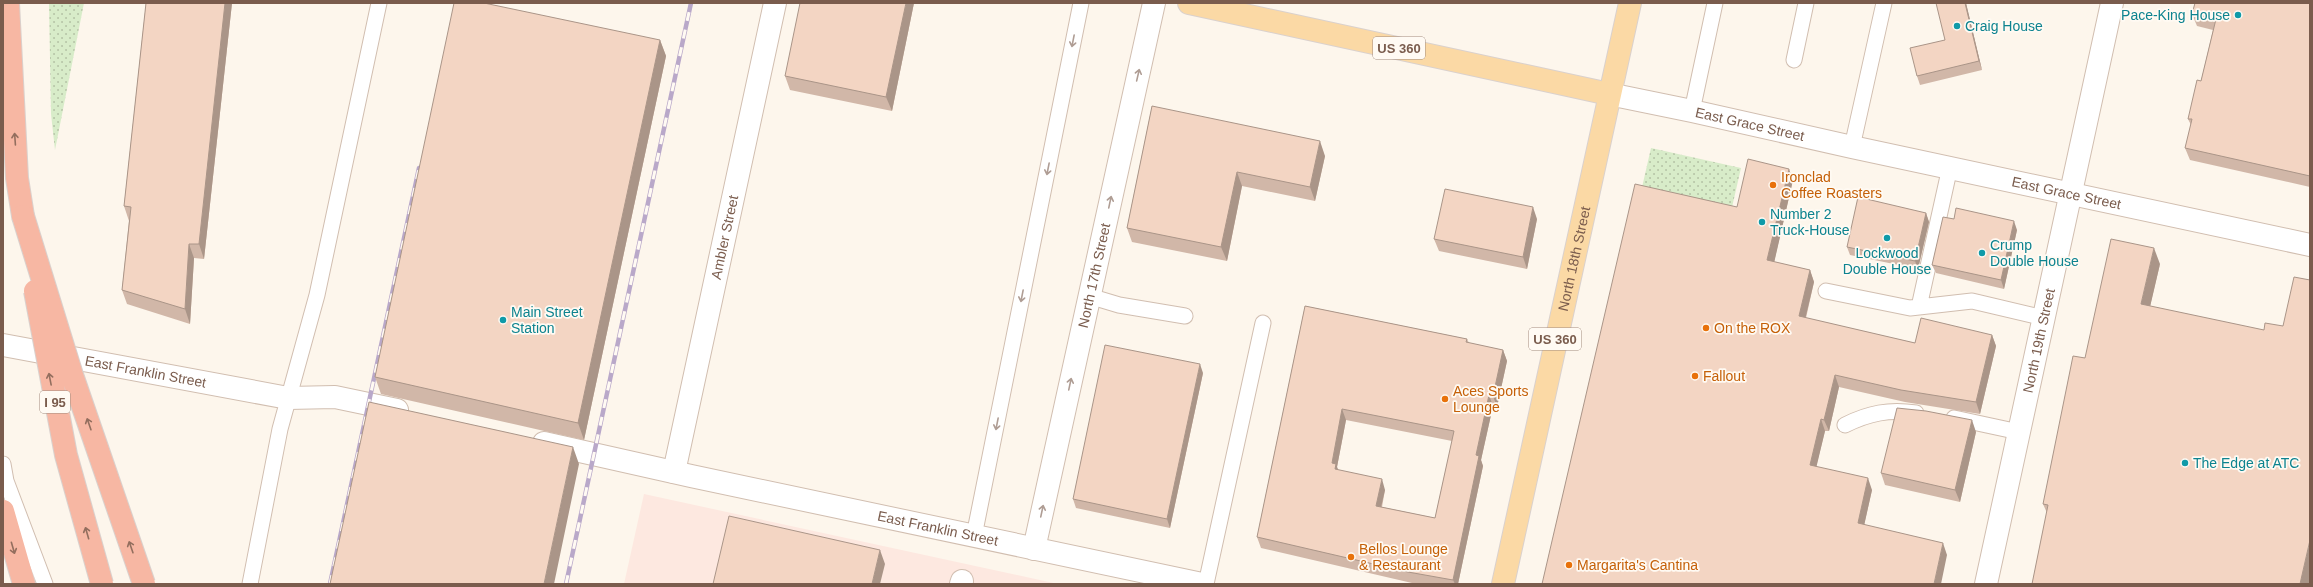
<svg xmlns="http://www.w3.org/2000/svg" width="2313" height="587" font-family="Helvetica,sans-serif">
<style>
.commercial{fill:#fde8e0}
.grass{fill:url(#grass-dots)}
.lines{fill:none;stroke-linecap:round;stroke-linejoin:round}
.lane-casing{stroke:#d1beb0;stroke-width:17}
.street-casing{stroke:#d1beb0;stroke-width:24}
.primary-casing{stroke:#dad1cd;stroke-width:24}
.highway-casing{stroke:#dad1cd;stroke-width:24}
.lane{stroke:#fff;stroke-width:15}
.street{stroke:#fff;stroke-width:22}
.primary{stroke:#fbd9a5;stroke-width:22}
.highway{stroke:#f7b7a3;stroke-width:22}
.rail-casing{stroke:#b9a8c9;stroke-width:4.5}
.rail{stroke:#fffaf3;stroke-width:3;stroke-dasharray:9;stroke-linecap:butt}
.highway-bridge-casing{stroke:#dad1cd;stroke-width:24;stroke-linecap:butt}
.highway-bridge{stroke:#f7b7a3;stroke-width:22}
.wall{fill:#d1b7a8;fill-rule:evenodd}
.shaded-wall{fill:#aa9588}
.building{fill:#f3d5c3;stroke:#aa9588;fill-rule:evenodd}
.oneway{stroke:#af9d94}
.oneway2{stroke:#936e5e}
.culture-dot{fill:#0f9aa8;stroke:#fffaf3;stroke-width:1.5}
.food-dot{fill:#e8710a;stroke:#fffaf3;stroke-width:1.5}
.labels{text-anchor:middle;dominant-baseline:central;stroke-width:3.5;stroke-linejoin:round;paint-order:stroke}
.shield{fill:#fffaf3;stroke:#a28b7f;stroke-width:1}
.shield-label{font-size:13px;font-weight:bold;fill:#7a5c4d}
.culture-label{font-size:14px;fill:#0d838f;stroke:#fffaf3;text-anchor:start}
.street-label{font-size:14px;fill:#7a5c4d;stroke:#fffaf3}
.food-label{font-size:14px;fill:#c56008;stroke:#fffaf3;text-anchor:start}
</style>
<defs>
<pattern id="grass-dots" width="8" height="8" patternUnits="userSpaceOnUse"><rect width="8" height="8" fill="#d8ecc9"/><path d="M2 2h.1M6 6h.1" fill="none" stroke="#b4c2a5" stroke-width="1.8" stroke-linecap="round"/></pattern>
</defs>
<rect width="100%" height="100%" fill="#fdf6ec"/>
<path class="commercial" d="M644,494l414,90h-434z"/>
<path class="grass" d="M49,3h35l-29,147 -4,-36z
M1651,148l90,20 -11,48 -90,-20z"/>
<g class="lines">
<g class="lane-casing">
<path id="lane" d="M1794,60l12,-57
M1692,111l23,-108
M1852,147l32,-144
M1826,291l84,17 62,-7 72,17
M1089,296l30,9 66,11
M1919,307l31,-140
M1954,418l65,14
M1845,425c24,-12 44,-16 71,-12
M3,464l3,17 39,103
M974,536l107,-533
M250,584l30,-155 37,-134 62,-292
M1206,584l57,-261"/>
</g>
<g class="street-casing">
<g id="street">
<path id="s1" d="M1609,94l83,17 160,36 458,98"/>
<path id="s2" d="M3,345l285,53 47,-1 62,13"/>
<path id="s3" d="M544,443l147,33 511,108"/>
<path id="s4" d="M674,472l101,-469"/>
<path id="s5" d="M1034,549l120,-546"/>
<path d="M961,584l1,-3"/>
<path id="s6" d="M1986,584l126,-581"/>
</g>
</g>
<g class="primary-casing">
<g id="primary">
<path d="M1189,3l420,91"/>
<path id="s7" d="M1503,584l127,-581"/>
</g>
</g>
<g class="highway-casing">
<path id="highway" d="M8,3l9,175 6,38
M3,511l21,73"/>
</g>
<use href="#lane" class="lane"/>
<use href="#street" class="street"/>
<use href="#primary" class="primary"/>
<use href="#highway" class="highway"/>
<g class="rail-casing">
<path id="rail" d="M330,584l89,-416
M566,584l125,-581"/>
</g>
<use href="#rail" class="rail"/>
<g class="highway-bridge-casing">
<path id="highway-bridge" d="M23,216l49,159 72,209
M35,291l31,164 36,129"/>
</g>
<use href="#highway-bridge" class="highway-bridge"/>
</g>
<path class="wall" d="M146,3h86l-28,256 -10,-1 -4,66 -63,-20 -5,-14 7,-69 -5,-15z
M914,3l-22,108 -102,-21 -5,-14z
M1966,3l16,67 -62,15 -3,-9 28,-36z
M2310,3v184l-120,-27 -5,-12 6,-23 -3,-6 13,-38 12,-51 -16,-4 -5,-12z
M660,40l6,16 -82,384 -203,-46 -6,-17z
M1152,106l173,50 -10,45 -73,-15 -15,75 -95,-19 -5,-14z
M1793,180l-19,82 36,8 4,12 -8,36 109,25 77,-8 4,11 -16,68 -75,-12 -66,-15 -10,44h-4l-9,36 56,23 -8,35 83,30 -405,29z
M1926,213l3,9 -11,47 -68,-14 -3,-8z
M1537,219l-10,50 -88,-18 -5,-12z
M1954,219l63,11 -13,59 -68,-16 -4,-8z
M2160,264l-10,42 160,276v2h-278l15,-71 -4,-9z
M1305,306l162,33 2,4 34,7 4,11 -10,46 -4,-1 -12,54 2,6 -25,118h-38l-8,-1 -151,-35 -4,-11zM1346,420l106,21 -17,77 -53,-11 3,-17 -47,-20 -1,-3z
M1203,373l-33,155 -94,-20 -3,-9z
M1976,432l-16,70 -75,-17 -4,-12z"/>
<path class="shaded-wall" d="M225,3h7l-28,256 -5,-15z
M906,3h8l-22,108 -6,-14z
M1965,3h1l16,67 -3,-9z
M660,40l6,16 -82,384 -6,-17z
M1320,141l5,15 -10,45 -5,-14z
M1789,169l4,11 -21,92 -5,-12z
M1237,172l5,14 -15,75 -6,-14z
M1533,207l4,12 -10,50 -4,-12z
M1926,213l3,9 -11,47 -3,-8z
M2014,221l3,9 -13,59 -3,-9z
M189,244l5,14 -4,66 -5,-15z
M2154,248l6,16 -13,56 -6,-16z
M1810,270l4,12 -11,46 -4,-12z
M1992,335l4,11 -16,68 -4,-12z
M1503,350l4,11 -10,46 -4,-11z
M1200,364l3,9 -33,155 -3,-9z
M1835,375l4,12 -10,44 -5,-11z
M1489,395l4,11 -12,54 2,6 -25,118h-3l-2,-4 23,-125z
M1342,409l4,11 -9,47 3,7 -2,6 -6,-17z
M1821,419l4,12 -11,46 -4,-12z
M1972,420l4,12 -16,70 -5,-12z
M573,447l6,17 -25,120h-10z
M1868,478l4,12 -10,45 -4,-12z
M1382,479l3,11 -6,26 -3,-10z
M2310,540v44h-10z
M1943,543l4,12 -6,29h-7z
M880,550l5,14 -5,20h-8z"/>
<path class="building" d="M146,3h79l-26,241h-10l-4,65 -63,-19 9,-83 -7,-1z
M454,3h30l176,37 -82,383 -203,-46z
M800,3h106l-20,94 -101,-21z
M1936,3h29l14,58 -62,15 -7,-28 35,-8z
M2195,3h115v173l-125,-28 7,-29h-4l9,-39 4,1 15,-62 -24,-5z
M1152,106l168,35 -10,46 -73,-15 -16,75 -94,-19z
M1748,159l41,10 -22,91 43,10 -11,46 116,27 6,-25 71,17 -16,67 -75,-12 -66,-15 -11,45 -3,-1 -11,46 58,13 -10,45 85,20 -9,41h-392l93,-400 102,23z
M1445,189l88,18 -10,50 -89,-18z
M1858,197l68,16 -11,48 -68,-14z
M1956,208l58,13 -13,59 -69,-15 11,-48 11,2z
M2111,239l43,9 -13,56 123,26 1,-7 18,3 11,-49 16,3v260l-10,44h-268l16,-79 -5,-1 30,-148 12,2z
M1305,306l162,33 -1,3 37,8 -10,46 -4,-1 -13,60 3,1 -26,124 -45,-8 -151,-35zM1342,409l112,22 -19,87 -59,-12 6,-27 -47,-10 1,-5 -4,-1z
M1105,345l95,19 -33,155 -94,-20z
M369,402l204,45 -29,137h-214z
M1897,408l29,3 46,9 -17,70 -74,-17z
M729,516l151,34 -8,34h-159z"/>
<defs><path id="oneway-shaft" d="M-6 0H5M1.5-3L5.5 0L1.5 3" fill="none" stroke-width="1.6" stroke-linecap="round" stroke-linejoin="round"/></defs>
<g class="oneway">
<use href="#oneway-shaft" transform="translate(1073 41) rotate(101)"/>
<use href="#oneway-shaft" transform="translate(1138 75) rotate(-77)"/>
<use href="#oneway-shaft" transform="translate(1048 169) rotate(101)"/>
<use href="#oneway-shaft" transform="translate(1110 202) rotate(-78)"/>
<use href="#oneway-shaft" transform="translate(1022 296) rotate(101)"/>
<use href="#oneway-shaft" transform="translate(1070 384) rotate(-78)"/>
<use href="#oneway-shaft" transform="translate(997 424) rotate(101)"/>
<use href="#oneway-shaft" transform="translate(1042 511) rotate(-78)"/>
</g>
<g class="oneway2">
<use href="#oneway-shaft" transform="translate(15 139) rotate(-94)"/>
<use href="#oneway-shaft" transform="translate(50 379) rotate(-101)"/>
<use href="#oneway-shaft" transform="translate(89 424) rotate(-109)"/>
<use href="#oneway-shaft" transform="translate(87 533) rotate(-106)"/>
<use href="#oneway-shaft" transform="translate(131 547) rotate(-109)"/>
<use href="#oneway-shaft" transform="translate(13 548) rotate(74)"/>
</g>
<g class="culture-dot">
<circle cx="2238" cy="15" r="4"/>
<circle cx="1957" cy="26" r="4"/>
<circle cx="1762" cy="222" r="4"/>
<circle cx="1887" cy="238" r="4"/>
<circle cx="1982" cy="253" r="4"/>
<circle cx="503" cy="320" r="4"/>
<circle cx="2185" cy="463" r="4"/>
</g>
<g class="food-dot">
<circle cx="1773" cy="185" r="4"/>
<circle cx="1706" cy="328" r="4"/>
<circle cx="1695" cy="376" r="4"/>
<circle cx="1445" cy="399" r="4"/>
<circle cx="1351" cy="557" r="4"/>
<circle cx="1569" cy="565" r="4"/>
</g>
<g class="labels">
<g class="shield">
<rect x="1373" y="37" width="52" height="22" rx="3"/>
<rect x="1529" y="328" width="52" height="22" rx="3"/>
<rect x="40" y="391" width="30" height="22" rx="3"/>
</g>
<g class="shield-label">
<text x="1399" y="48">US 360</text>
<text x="1555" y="339">US 360</text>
<text x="55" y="402">I 95</text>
</g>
<g class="culture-label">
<text x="2230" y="15" text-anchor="end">Pace-King House</text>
<text x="1965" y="26">Craig House</text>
<text x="1770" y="214">Number 2<tspan x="1770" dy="16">Truck-House</tspan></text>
<text x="1990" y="245">Crump<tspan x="1990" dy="16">Double House</tspan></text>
<text x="1887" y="253" text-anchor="middle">Lockwood<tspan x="1887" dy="16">Double House</tspan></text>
<text x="511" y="312">Main Street<tspan x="511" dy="16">Station</tspan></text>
<text x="2193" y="463">The Edge at ATC</text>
</g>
<g class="street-label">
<text stroke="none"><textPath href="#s1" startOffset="144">East Grace Street</textPath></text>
<text stroke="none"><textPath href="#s1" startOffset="468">East Grace Street</textPath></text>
<text stroke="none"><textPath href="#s4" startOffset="240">Ambler Street</textPath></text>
<text stroke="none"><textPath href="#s7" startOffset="333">North 18th Street</textPath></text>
<text stroke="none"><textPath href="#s5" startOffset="280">North 17th Street</textPath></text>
<text stroke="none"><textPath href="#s6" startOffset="249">North 19th Street</textPath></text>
<text stroke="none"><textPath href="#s2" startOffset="145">East Franklin Street</textPath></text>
<text stroke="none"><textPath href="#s3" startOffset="403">East Franklin Street</textPath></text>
</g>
<g class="food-label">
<text x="1781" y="177">Ironclad<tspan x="1781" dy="16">Coffee Roasters</tspan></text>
<text x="1714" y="328">On the ROX</text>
<text x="1703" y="376">Fallout</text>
<text x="1453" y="391">Aces Sports<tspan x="1453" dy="16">Lounge</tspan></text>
<text x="1359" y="549">Bellos Lounge<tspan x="1359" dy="16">&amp; Restaurant</tspan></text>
<text x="1577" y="565">Margarita's Cantina</text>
</g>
</g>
<rect width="2313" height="587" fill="none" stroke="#7a5c4d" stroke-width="8"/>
</svg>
